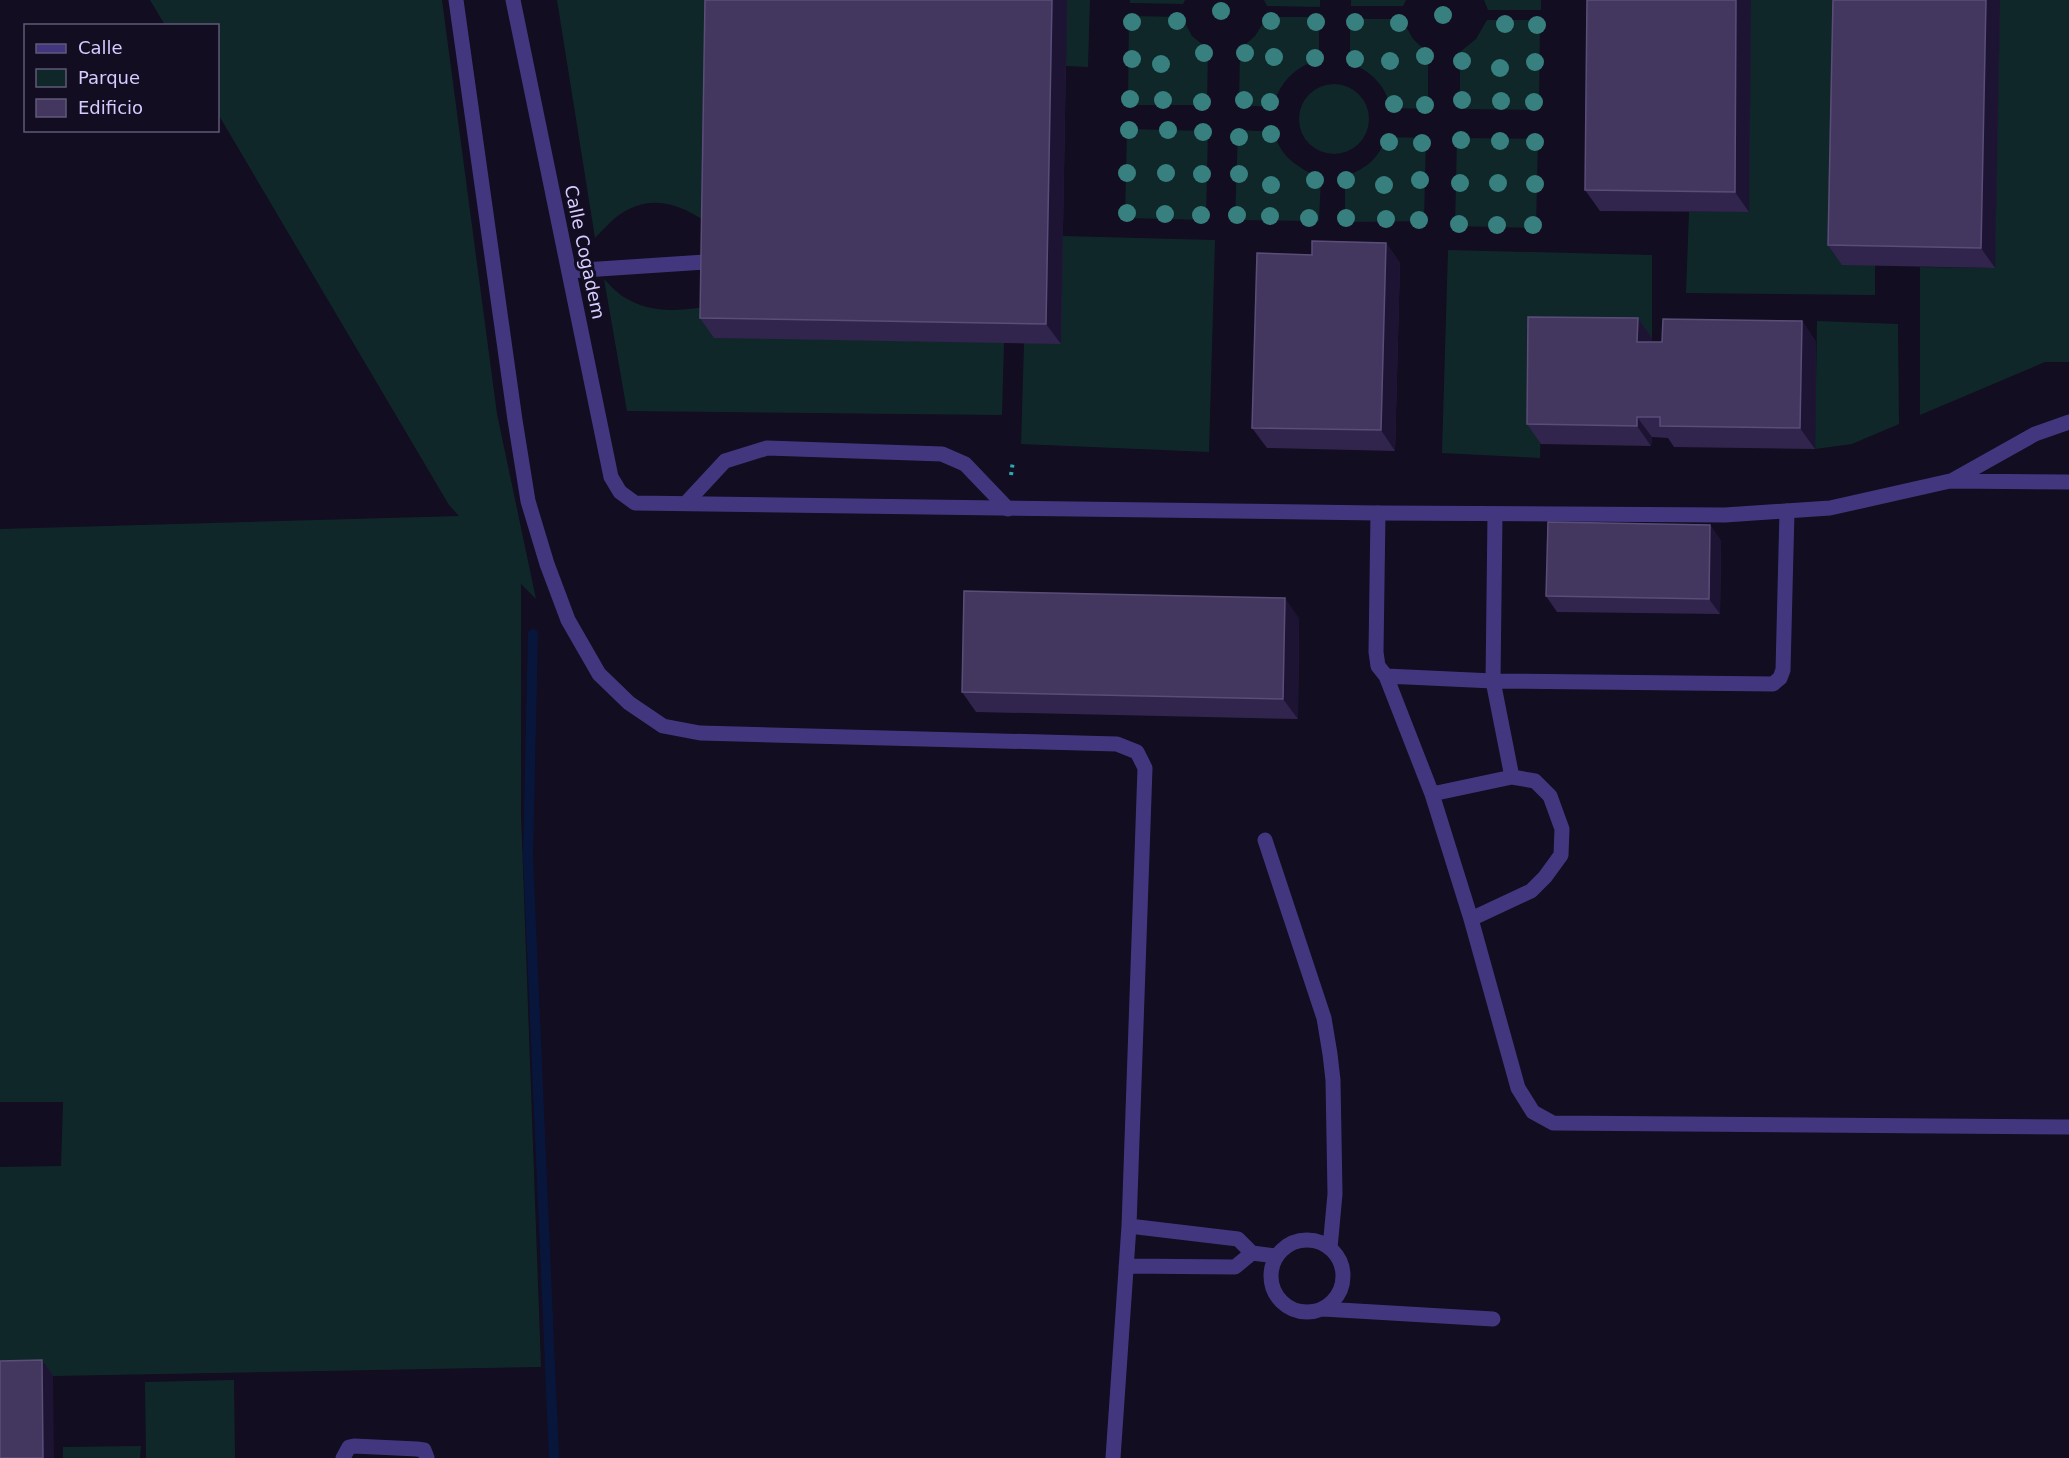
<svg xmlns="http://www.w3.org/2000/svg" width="2069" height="1458" font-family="'DejaVu Sans',sans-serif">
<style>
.green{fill:#102729}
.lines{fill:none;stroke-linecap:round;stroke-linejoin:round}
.stream{stroke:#09163c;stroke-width:10}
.path{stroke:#2da9b1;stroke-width:4;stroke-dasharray:3 4.5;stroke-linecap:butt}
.lane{stroke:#42377f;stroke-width:15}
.street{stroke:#42377f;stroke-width:15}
.tree{fill:#38807f}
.wall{fill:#31254d}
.shaded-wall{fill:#1d1433}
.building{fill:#433760;stroke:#5a4e79;stroke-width:1.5}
.labels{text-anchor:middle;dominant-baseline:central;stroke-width:6;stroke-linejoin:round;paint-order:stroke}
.street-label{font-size:18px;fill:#d7cbff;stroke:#120d20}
</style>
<rect width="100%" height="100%" fill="#120d20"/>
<path class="green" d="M150,0h292l55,414 39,185 -15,-15v230l20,553 -541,10v-210l61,-1 2,-64h-63v-573l459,-13 -10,-11 -231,-391v-88l-53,-1z
M557,0h163l-4,229c-32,-24 -65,-39 -101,-11 -7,6 -13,13 -20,20z
M1067,0h23l-2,67 -22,-1z
M1130,0h55l-2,4 -53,-1z
M1264,0h56v7l-53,-1z
M1351,0h55l-3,6h-52z
M1484,0h57v10h-53z
M1751,0h96l28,266v29l-189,-2 3,-81h60z
M2000,0h69v362h-24l-125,53v-148l75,1z
M1129,16l53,1 10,19 16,13 -1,56h-79z
M1267,17h52v43c-22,5 -42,24 -45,47l-35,-2 1,-56 15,-13z
M1350,19h52l11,20 15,14v56l-38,-1c-4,-24 -20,-36 -40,-46z
M1487,20h53l-1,90 -79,-1v-57l16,-13z
M1299 119a35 35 0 1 1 70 0a35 35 0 1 1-70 0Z
M1127,129l81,2 -2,89 -81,-2z
M1238,130l37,2c3,24 25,37 46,46l-2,43 -84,-1z
M1388,137l38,1 -2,83 -79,1v-46c24,-8 31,-17 43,-39z
M1457,138l81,1 -2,89 -81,-2z
M1063,236l152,4 -6,212 -188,-8 3,-100z
M1448,250l204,5v83l-109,-1 -3,121 -98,-5z
M604,279c6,6 11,12 18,17 29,19 61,15 93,9l289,38 -2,72 -375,-4z
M1817,321l81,3 1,100 -47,20 -37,5z
M234,1380l1,78h-89l-1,-76z
M141,1446l-1,12h-77v-11z"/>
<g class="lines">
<path class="stream" d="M533,634l-5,223 26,601"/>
<path class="path" d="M1011,475l2,-14"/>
<path class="lane" d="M569,271l136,-9
M686,503l39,-42 42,-13 175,6 23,10 43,45
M1378,513l-2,139 2,14 8,10 46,118 39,125 47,169 15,24 20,11 516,4
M1495,514l-2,167 19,96
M1386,676l107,5 280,3 7,-6 3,-8 4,-159
M1432,794l80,-17 23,4 15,15 12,33 -1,26 -16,22 -14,14 -60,28
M343,1458l6,-11 5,-1 63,3 7,1 3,8"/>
<path class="street" d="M456,0l59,420 13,81 19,63 21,56 31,54 30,29 34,23 37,7 417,11 20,8 8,16 -16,458 -16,232
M513,0l98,477 9,15 15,11 743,10 347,2 105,-7 120,-27 119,1
M1953,480l82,-46 34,-12
M1265,840l59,178 6,36 3,26 2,114 -5,54
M1129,1226l109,13 14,14 24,3
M1271 1276a36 36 0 1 1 72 0a36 36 0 1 1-72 0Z
M1126,1266l109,1 17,-14
M1323,1309l170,10"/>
</g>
<g class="tree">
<circle cx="1221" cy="11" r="9"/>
<circle cx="1443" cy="15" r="9"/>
<circle cx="1177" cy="21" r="9"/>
<circle cx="1271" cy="21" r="9"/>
<circle cx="1132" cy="22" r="9"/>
<circle cx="1316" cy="22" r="9"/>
<circle cx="1355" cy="22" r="9"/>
<circle cx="1399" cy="23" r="9"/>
<circle cx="1505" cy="24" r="9"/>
<circle cx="1537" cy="25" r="9"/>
<circle cx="1204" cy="53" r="9"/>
<circle cx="1245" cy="53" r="9"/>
<circle cx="1425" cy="56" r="9"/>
<circle cx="1274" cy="57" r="9"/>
<circle cx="1315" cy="58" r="9"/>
<circle cx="1132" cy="59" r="9"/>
<circle cx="1355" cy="59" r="9"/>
<circle cx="1390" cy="61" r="9"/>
<circle cx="1462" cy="61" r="9"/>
<circle cx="1535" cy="62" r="9"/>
<circle cx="1161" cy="64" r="9"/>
<circle cx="1500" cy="68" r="9"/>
<circle cx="1130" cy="99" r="9"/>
<circle cx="1163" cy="100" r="9"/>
<circle cx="1244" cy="100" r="9"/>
<circle cx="1462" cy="100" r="9"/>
<circle cx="1501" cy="101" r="9"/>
<circle cx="1202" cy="102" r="9"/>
<circle cx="1270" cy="102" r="9"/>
<circle cx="1534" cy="102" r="9"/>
<circle cx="1394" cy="104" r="9"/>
<circle cx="1425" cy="105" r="9"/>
<circle cx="1129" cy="130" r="9"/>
<circle cx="1168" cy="130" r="9"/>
<circle cx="1203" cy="132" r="9"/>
<circle cx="1271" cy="134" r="9"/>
<circle cx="1239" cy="137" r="9"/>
<circle cx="1461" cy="140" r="9"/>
<circle cx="1500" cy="141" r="9"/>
<circle cx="1389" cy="142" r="9"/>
<circle cx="1535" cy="142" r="9"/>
<circle cx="1422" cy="143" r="9"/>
<circle cx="1127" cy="173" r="9"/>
<circle cx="1166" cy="173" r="9"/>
<circle cx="1202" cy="174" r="9"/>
<circle cx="1239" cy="174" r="9"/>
<circle cx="1315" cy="180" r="9"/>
<circle cx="1346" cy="180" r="9"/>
<circle cx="1420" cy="180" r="9"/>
<circle cx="1460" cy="183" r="9"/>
<circle cx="1498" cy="183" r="9"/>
<circle cx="1535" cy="184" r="9"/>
<circle cx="1271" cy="185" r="9"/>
<circle cx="1384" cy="185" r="9"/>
<circle cx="1127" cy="213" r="9"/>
<circle cx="1165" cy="214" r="9"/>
<circle cx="1201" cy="215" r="9"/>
<circle cx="1237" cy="215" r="9"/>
<circle cx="1270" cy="216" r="9"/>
<circle cx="1309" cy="218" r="9"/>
<circle cx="1346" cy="218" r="9"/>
<circle cx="1386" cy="219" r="9"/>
<circle cx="1419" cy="220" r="9"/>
<circle cx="1459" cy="224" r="9"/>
<circle cx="1497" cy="225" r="9"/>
<circle cx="1533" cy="225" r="9"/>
</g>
<path class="wall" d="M1067,0l-6,344 -347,-6 -14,-20z
M1751,0l-2,212 -149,-1 -15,-21z
M1833,0h167l-5,268 -153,-3 -14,-20z
M1386,243l14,20 -5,188 -128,-3 -15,-20 60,-173z
M1638,318l14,20v4h10l140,-21 14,21 -1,107 -141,-2 -6,-9 -16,-1 -1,9 -110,-2 -14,-20z
M1710,525l11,16 -1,73 -163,-2 -11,-16z
M1299,618l-1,101 -322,-7 -14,-20z"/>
<path class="shaded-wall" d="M1052,0h15l-6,344 -15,-20z
M1736,0h15l-2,212 -14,-20z
M1986,0h14l-5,268 -14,-20z
M1386,243l14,20 -5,188 -14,-21z
M1638,318l14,20v24l-15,-20z
M1802,321l14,21 -1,107 -15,-21z
M1637,417l15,20 -1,9 -14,-20z
M1710,525l11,16 -1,73 -11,-15z
M1285,598l14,20 -1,101 -15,-20z
M42,1360l11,16 1,82h-11z"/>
<path class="building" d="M705,0h347l-6,324 -346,-6z
M1587,0h149l-1,192 -150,-2z
M1833,0h153l-5,248 -153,-3z
M1312,241l74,2 -5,187 -129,-2 5,-175 55,2z
M1528,317l110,1 -1,24h25l1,-23 139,2 -2,107 -140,-2v-9h-23v9l-110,-2z
M1548,522l162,3 -1,74 -163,-3z
M964,591l321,7 -2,101 -321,-7z
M42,1360l1,98h-43v-97z"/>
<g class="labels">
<g class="street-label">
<text transform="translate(585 252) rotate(78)">Calle Cogadem</text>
</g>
</g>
<rect x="24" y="24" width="195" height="108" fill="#120d20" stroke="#615979" stroke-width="1.5"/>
<rect x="36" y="44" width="30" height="9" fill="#42377f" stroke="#615979" stroke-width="1.5"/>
<text x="78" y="54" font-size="18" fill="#d7cbff">Calle</text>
<rect x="36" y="69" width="30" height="18" fill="#102729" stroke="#615979" stroke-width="1.5"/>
<text x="78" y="84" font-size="18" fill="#d7cbff">Parque</text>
<rect x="36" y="99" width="30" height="18" fill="#433760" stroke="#615979" stroke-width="1.5"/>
<text x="78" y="114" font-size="18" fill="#d7cbff">Edificio</text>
</svg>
